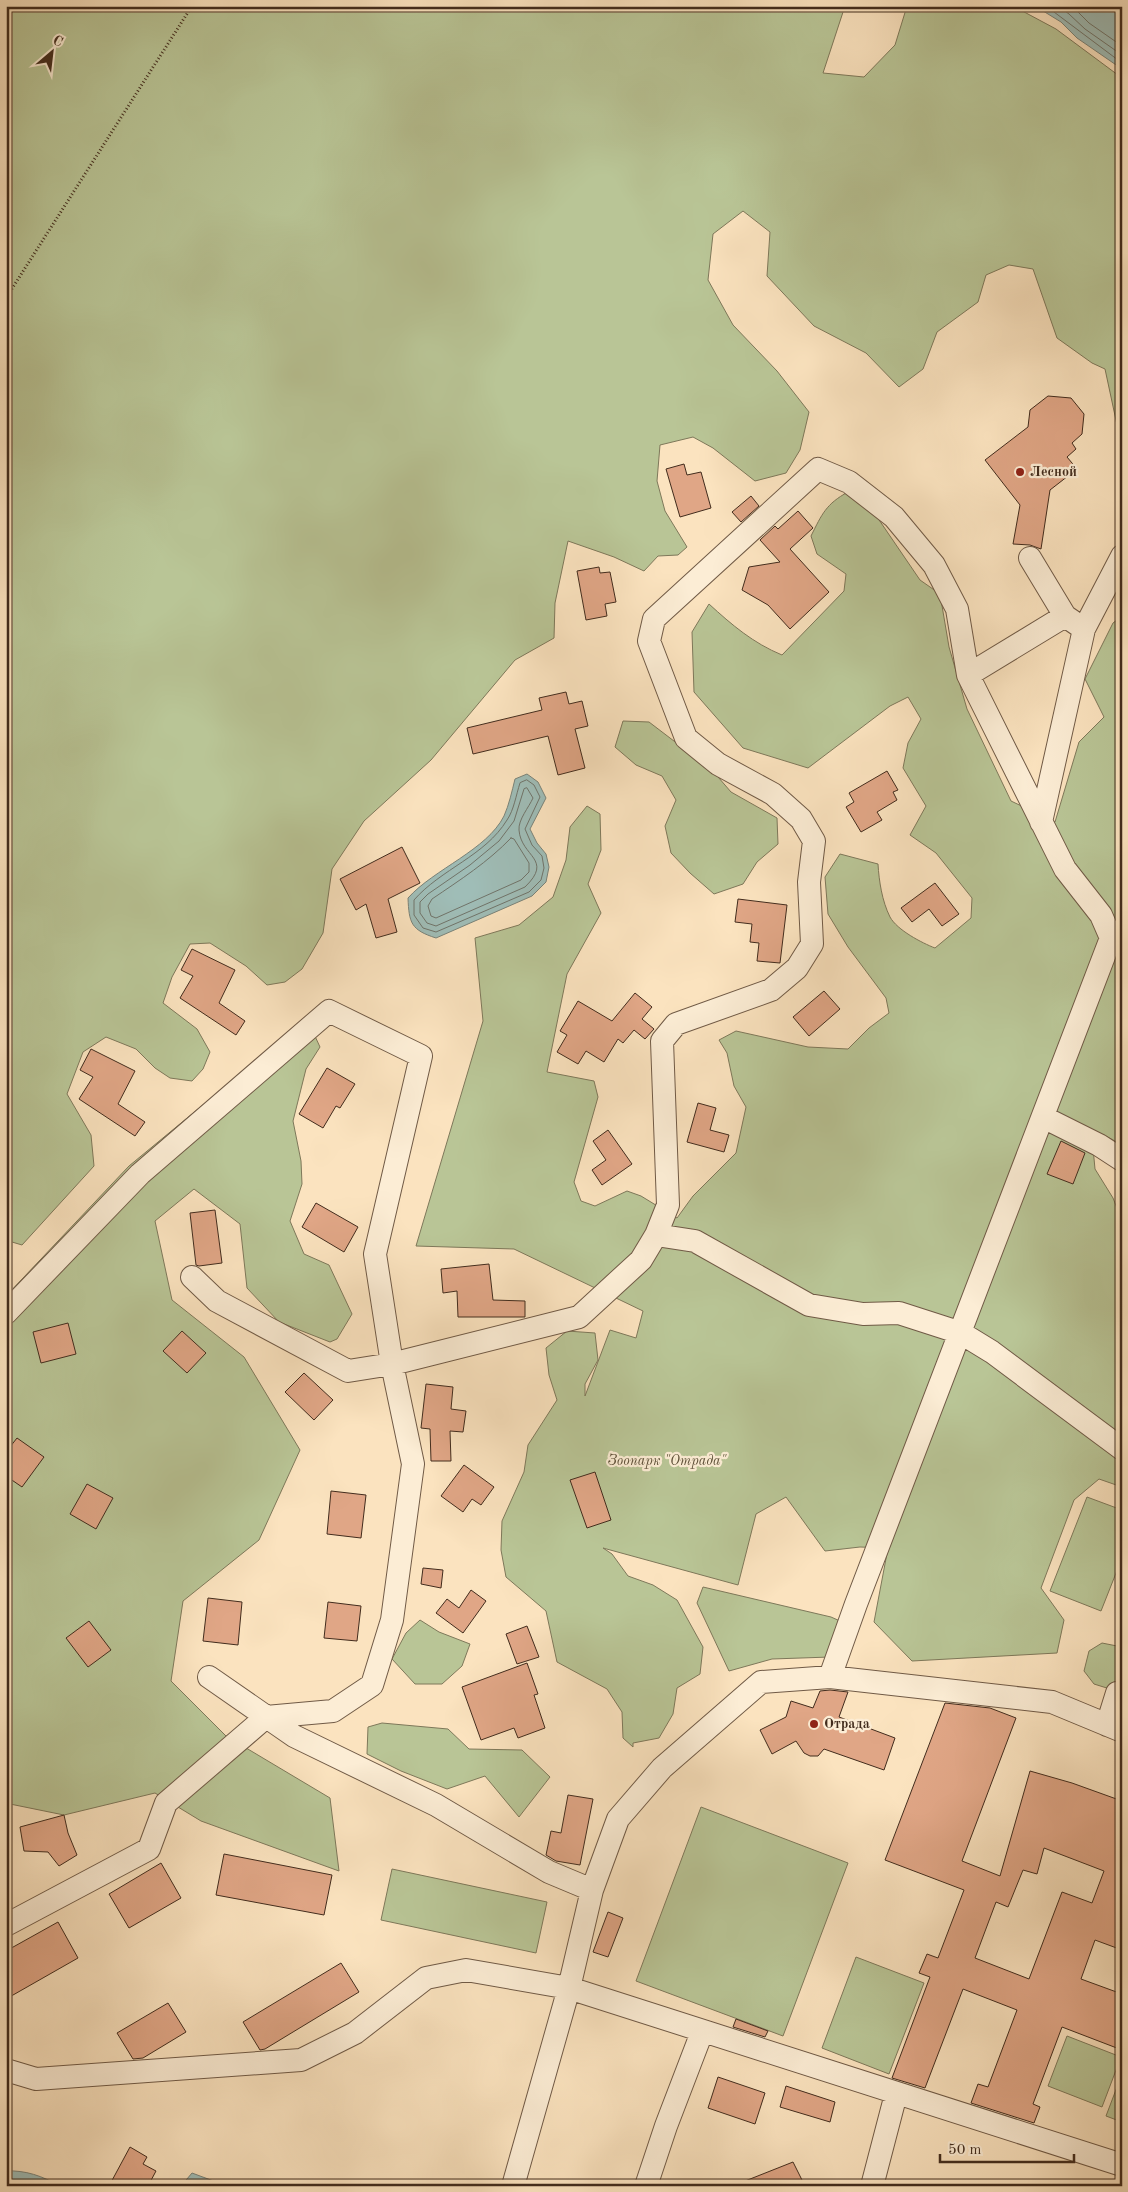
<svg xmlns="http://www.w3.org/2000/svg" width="1128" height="2192" font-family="'Old Standard TT',serif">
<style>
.green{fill:#b9c596;stroke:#7e785a}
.water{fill:#9fbdb7;stroke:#7a8379}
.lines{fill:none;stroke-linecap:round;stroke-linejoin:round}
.shore{stroke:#70746a;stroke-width:1}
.building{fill:#e0a686;stroke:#422c1d;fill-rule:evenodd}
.minor-casing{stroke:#705a46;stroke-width:24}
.path{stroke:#422c1d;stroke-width:3;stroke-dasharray:1 2.5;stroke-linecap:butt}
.minor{stroke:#fcedd5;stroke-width:22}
.poi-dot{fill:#8f2418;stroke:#fcedd5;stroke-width:2}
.labels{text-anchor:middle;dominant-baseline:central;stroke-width:4.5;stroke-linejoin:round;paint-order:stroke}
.poi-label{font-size:14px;font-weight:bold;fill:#422c1d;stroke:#fcedd5;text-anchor:start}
.park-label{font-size:14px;font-style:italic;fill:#60523b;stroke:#fcedd5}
</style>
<rect width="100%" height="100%" fill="#fbe3bf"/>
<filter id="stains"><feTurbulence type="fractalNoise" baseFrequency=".004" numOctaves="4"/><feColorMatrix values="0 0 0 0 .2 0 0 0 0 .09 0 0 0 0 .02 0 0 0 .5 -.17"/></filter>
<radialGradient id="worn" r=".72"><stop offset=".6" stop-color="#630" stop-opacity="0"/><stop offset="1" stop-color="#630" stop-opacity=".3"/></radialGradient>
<path class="green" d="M6,6h839l-22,67 41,4 31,-32 12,-39h106l43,23 66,49v351l-5,-4 -12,-56 -13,-6 -35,-25 -24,-69 -24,-4 -23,10 -8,27 -41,30 -14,37 -24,18 -33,-34 -52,-27 -47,-50 3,-44 -27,-21 -30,23 -5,46 25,45 44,46 32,41 -9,38 -14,23 -31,8 -42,-33 -20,-11 -33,8 -3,36 8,30 22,36 -9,8 -20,1 -14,15 -30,-14 -46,-16 -13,62 -1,35 -39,22 -84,100 -67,61 -32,48 -9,64 -21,36 -17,13 -18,3 -21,-19 -36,-23 -20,1 -18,33 -9,26 34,26 13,23 -7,17 -11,12 -22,-3 -15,-10 -19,-19 -30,-12 -23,15 -16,42 24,41 3,31 -72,79 -10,-3 -6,-6z
M848,492l27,22 45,66 20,14 9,53 18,62 44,92 44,21 24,-80 25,-25 -19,-38 28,-56 9,-7v529l-16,-9 -13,12 2,21 18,29 9,23v266l-23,-8 -25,21 -33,88 23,32 -7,33 -145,8 -38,-39 14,-74 -28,-1 -35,4 -39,-54 -30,17 -18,71 -135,-37 9,6 16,22 25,9 24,15 26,47 -3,27 -23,14 -4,26 -14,24 -26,5v4l-10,-9 -1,-26 -15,-23 -50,-27 -11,-51 -40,-34 -5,-27 1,-29 22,-49 4,-27 29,-45 -8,-25 -3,-27 21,-17 28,2 3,27 -13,24v12l25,-66 26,8 7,-27 -129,-62 -98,-3 67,-225 -8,-83 44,-13 34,-28 13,-37 4,-33 17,-21 13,8 1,36 -13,34 13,29 -34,61 -20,98 47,9 4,16 -24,85 7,19 14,5 32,-15 14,5 36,22 16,-22 43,-43 10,-46 -12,-21 -7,-33 -8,-13 17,-9 72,16 40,2 21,-21 20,-15 -3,-15 -38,-51 -20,-33 -3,-37 15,-23 38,10c1,17 4,37 12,53 7,13 32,26 45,31l36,-30 1,-20 -36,-45 -26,-18 16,-29 -23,-38 5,-25 13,-24 -13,-22 -18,9 -82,62 -65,-20 -49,-56 -2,-60 17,-28c23,21 44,39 73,51l62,-64 2,-17 -29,-20 -6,-18c11,-22 15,-32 37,-44z
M623,721l26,1 63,48 19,22 46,26 1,26 -21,18 -14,22 -29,10 -24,-21 -19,-20 -6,-27 11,-26 -14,-24 -26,-11 -21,-18z
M307,1019l13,28 -14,22 -13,52 8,40 1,23 -12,37 14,33 25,11 23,49 -15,25 -7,3 -51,-20 -32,-34 -7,-64 -46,-35 -39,32 17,79 72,57 56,93 -41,90 -76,61 -12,80 55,55 104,62 9,73 -138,-50 -46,-28 -91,22 -54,-11 -4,-5v-503l123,-130z
M1087,1497l35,13v48l-21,53 -51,-20z
M703,1587l128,30 9,4 -10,36 -58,2 -43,12 -32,-68z
M420,1620l19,12 31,12 -8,22 -20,18h-27l-23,-25 14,-26z
M1102,1643l20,4v50l-12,-8 -16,-5 -10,-13 5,-20z
M382,1723l66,6 21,20 53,1 28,27 -31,40 -34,-41 -38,13 -46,-18 -34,-17 1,-27z
M701,1807l147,56 -65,173 -147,-55z
M392,1869l155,33 -11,51 -155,-33z
M856,1957l68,26 -35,91 -67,-26z
M1067,2036l54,21 -19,50 -54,-21z
M1117,2087l5,2v33l-16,-6z"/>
<path class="water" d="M1035,6h87v63l-45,-31 -16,-16z
M527,774l11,8 8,16 -16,31 7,14 9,11 3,13 -3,15 -14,14 -96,42c-25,-8 -27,-15 -28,-40 26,-29 79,-48 96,-82 5,-11 8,-25 11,-37z
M6,2171c19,-1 37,5 53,15h-53z
M192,2173l35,13h-46z"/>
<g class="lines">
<path class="shore" d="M1046,6l76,57
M1058,6l11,8 16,15 37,26
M1072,6l17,17 33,23
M527,780l7,5 6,12 -15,32 7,16 10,11 2,12 -3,12 -12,12 -93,40 -13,-4 -9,-13v-15c27,-31 71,-44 93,-80 7,-10 9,-25 13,-37z
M527,788l6,10c-4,9 -15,22 -14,32 2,27 35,29 6,57l-89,39 -9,-3 -7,-10v-11l8,-8 42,-29 29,-24 15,-20 10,-32z
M511,838l3,1 15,24v9l-8,8 -85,38 -5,-2 -3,-10 4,-7c28,-19 56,-37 79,-61z"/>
</g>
<path class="building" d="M1048,396l23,2 13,16 -2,20 -10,9 4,6 -9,8 10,12 -27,21 -9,59 -11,-4 -17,-1 7,-39 -35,-45 43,-33 2,-17z
M684,464l3,11 14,-3 10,36 -31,9 -14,-48z
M751,496l8,10 -18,16 -9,-10z
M798,511l15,17 -23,21 39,43 -39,37 -22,-24 -26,-15 7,-23 31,-5 -20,-22 15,-14 3,3z
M599,567l1,6 10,-1 6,30 -11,2 2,12 -21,4 -9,-49z
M566,692l3,12 13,-3 6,25 -13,3 10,39 -27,7 -10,-39 -75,18 -6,-26 75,-18 -3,-12z
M887,771l11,19 -5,2 4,8 -20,12 5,8 -21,12 -15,-25 8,-5 -5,-9z
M402,847l18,36 -32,16 9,33 -21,6 -10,-34 -10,6 -16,-31z
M935,883l24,31 -17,12 -13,-17 -17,13 -11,-14z
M738,899l49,6 -7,58 -23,-2 2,-18 -9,-1 2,-18 -17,-2z
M192,949l43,21 -16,33 26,18 -9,14 -56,-37 13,-22 -12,-6z
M824,991l16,18 -31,27 -16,-19z
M635,993l17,14 -10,12 12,10 -9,10 -11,-9 -11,13 -5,-4 -14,23 -18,-11 -8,13 -21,-12 10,-17 -7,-4 18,-30 34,20z
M91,1049l44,22 -17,33 27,18 -10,14 -56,-37 14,-22 -13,-7z
M327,1068l28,16 -15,24 -4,-2 -13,22 -24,-14z
M698,1103l18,5 -6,22 19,5 -5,17 -37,-10z
M608,1130l24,34 -30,21 -10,-15 14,-10 -13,-19z
M1061,1141l24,12 -12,31 -26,-10z
M316,1203l42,24 -14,25 -42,-25z
M215,1210l7,53 -23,3 -3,-1 -6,-52z
M489,1264l4,36 32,1v16h-67l-1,-26 -14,2 -2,-24z
M68,1323l8,31 -35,9 -8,-31z
M182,1331l24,22 -19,20 -24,-22z
M304,1373l29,27 -19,20 -29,-28z
M426,1384l27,3 -2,22 15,2 -3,21 -13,-1 1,30h-20l-1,-32 -9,-1z
M17,1438l27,19 -22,30 -16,-11v-24z
M464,1465l30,22 -13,18 -9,-6 -9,13 -22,-16z
M595,1472l16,48 -24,8 -17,-48z
M87,1484l26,14 -17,31 -26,-15z
M331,1491l35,4 -5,43 -34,-4z
M423,1568l20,2 -2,18 -20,-4z
M471,1590l15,11 -23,32 -27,-20 11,-14 12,9z
M208,1598l34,4 -4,43 -35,-4z
M328,1602l33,4 -4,35 -33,-3z
M89,1621l22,29 -23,17 -22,-29z
M527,1626l12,31 -22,7 -11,-30z
M527,1663l11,31 -4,1 11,33 -27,10 -4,-10 -33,12 -19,-53z
M830,1690l18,2 -9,25 56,21 -11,32 -60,-21 -6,7h-8l-6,-3 -8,-12 -24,13 -12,-24 26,-13 5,-16 22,7 7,-17z
M945,1703l45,5 26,10 -54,143 38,15 30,-105 42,12 50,18v149l-27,-10 -14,39 41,15v56l-60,-23 -29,77 7,3 -6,16 -63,-20 7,-19 10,3 29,-77 -54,-21 -38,99 -33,-10 38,-101 -11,-4 8,-19 11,4 26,-68 -79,-30zM1044,1848l60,23 -12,32 -30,-11 -33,87 -54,-21 21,-56 12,5 15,-37 14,4z
M568,1795l25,4 -13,66 -24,-4 -10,-6 5,-24 10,2z
M64,1815l4,18 9,22 -18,11 -11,-14 -24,-1 -4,-24z
M224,1854l108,21 -8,40 -108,-20z
M161,1863l20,35 -52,30 -20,-34z
M608,1912l15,6 -15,39 -15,-5z
M58,1922l20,36 -72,41v-48z
M341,1963l18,29 -94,57 -5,1 -17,-28z
M168,2003l18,29 -43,26 -10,1 -16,-26z
M736,2019l32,12 -3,6 -32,-10z
M718,2077l47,16 -10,31 -47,-16z
M786,2086l49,16 -5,20 -50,-15z
M130,2147l17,10 -4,7 13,7 -8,15h-39z
M793,2162l12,24h-70v-1z"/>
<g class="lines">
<g class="minor-casing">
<path id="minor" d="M1084,629l38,-73
M968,675l97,-59 -35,-58
M1041,822l43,-193 -19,-13
M1043,1117l56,28 23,15
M656,1235l39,6 114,64 54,9 36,-1 62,20 31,19 130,97
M192,1277l25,24 131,70 44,-7 187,-47 62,-57 15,-25 12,-30 -6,-164 14,-17 95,-34 26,-22 15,-24 -3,-62 5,-41 -13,-22 -28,-25 -55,-30 -32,-26 -37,-97 5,-22 164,-150 31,13 45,35 40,48 23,44 11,66 97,194 36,46 10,23
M6,1313l134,-139 189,-163 92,45 -46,198 17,110 21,100 -21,156 -20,65 -39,26 -67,6 -100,86 -17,46 -143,76
M209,1677l85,59 142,69 113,67 43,18
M830,1677l26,-73 255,-666 11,-8
M1107,1725l10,-32
M6,2070l30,9 265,-19 54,-27 71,-55 40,-8 103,18 553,177
M513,2186l56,-198 23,-98 26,-71 44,-51 99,-86 69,-5 222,25 70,29
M646,2186l20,-60 36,-94
M872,2186l24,-92"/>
</g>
<path class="path" d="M6,298l186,-292"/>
<use href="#minor" class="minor"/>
</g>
<g class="poi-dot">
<circle cx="1020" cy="472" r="5"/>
<circle cx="814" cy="1724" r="5"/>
</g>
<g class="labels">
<g class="poi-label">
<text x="1030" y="472">Лесной</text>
<text x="824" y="1724">Отрада</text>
</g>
<g class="park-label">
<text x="667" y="1461">Зоопарк "Отрада"</text>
</g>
</g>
<rect width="1128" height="2192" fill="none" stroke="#fbe3bf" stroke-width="25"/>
<rect x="8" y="8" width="1113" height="2177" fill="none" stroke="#422c1d" stroke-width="2.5"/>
<rect x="12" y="12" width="1103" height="2167" fill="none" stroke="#422c1d"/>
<g transform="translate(52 52) rotate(28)" stroke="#fcedd5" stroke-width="4" paint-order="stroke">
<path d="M0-4L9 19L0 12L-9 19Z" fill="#422c1d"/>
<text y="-8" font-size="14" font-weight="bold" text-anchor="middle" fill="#422c1d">С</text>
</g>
<path d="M940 2154v8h134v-8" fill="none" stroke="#422c1d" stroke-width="2.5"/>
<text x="948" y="2154" font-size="15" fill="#422c1d" stroke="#fcedd5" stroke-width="4" paint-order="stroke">50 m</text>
<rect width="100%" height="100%" filter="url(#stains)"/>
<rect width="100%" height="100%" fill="url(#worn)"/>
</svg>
